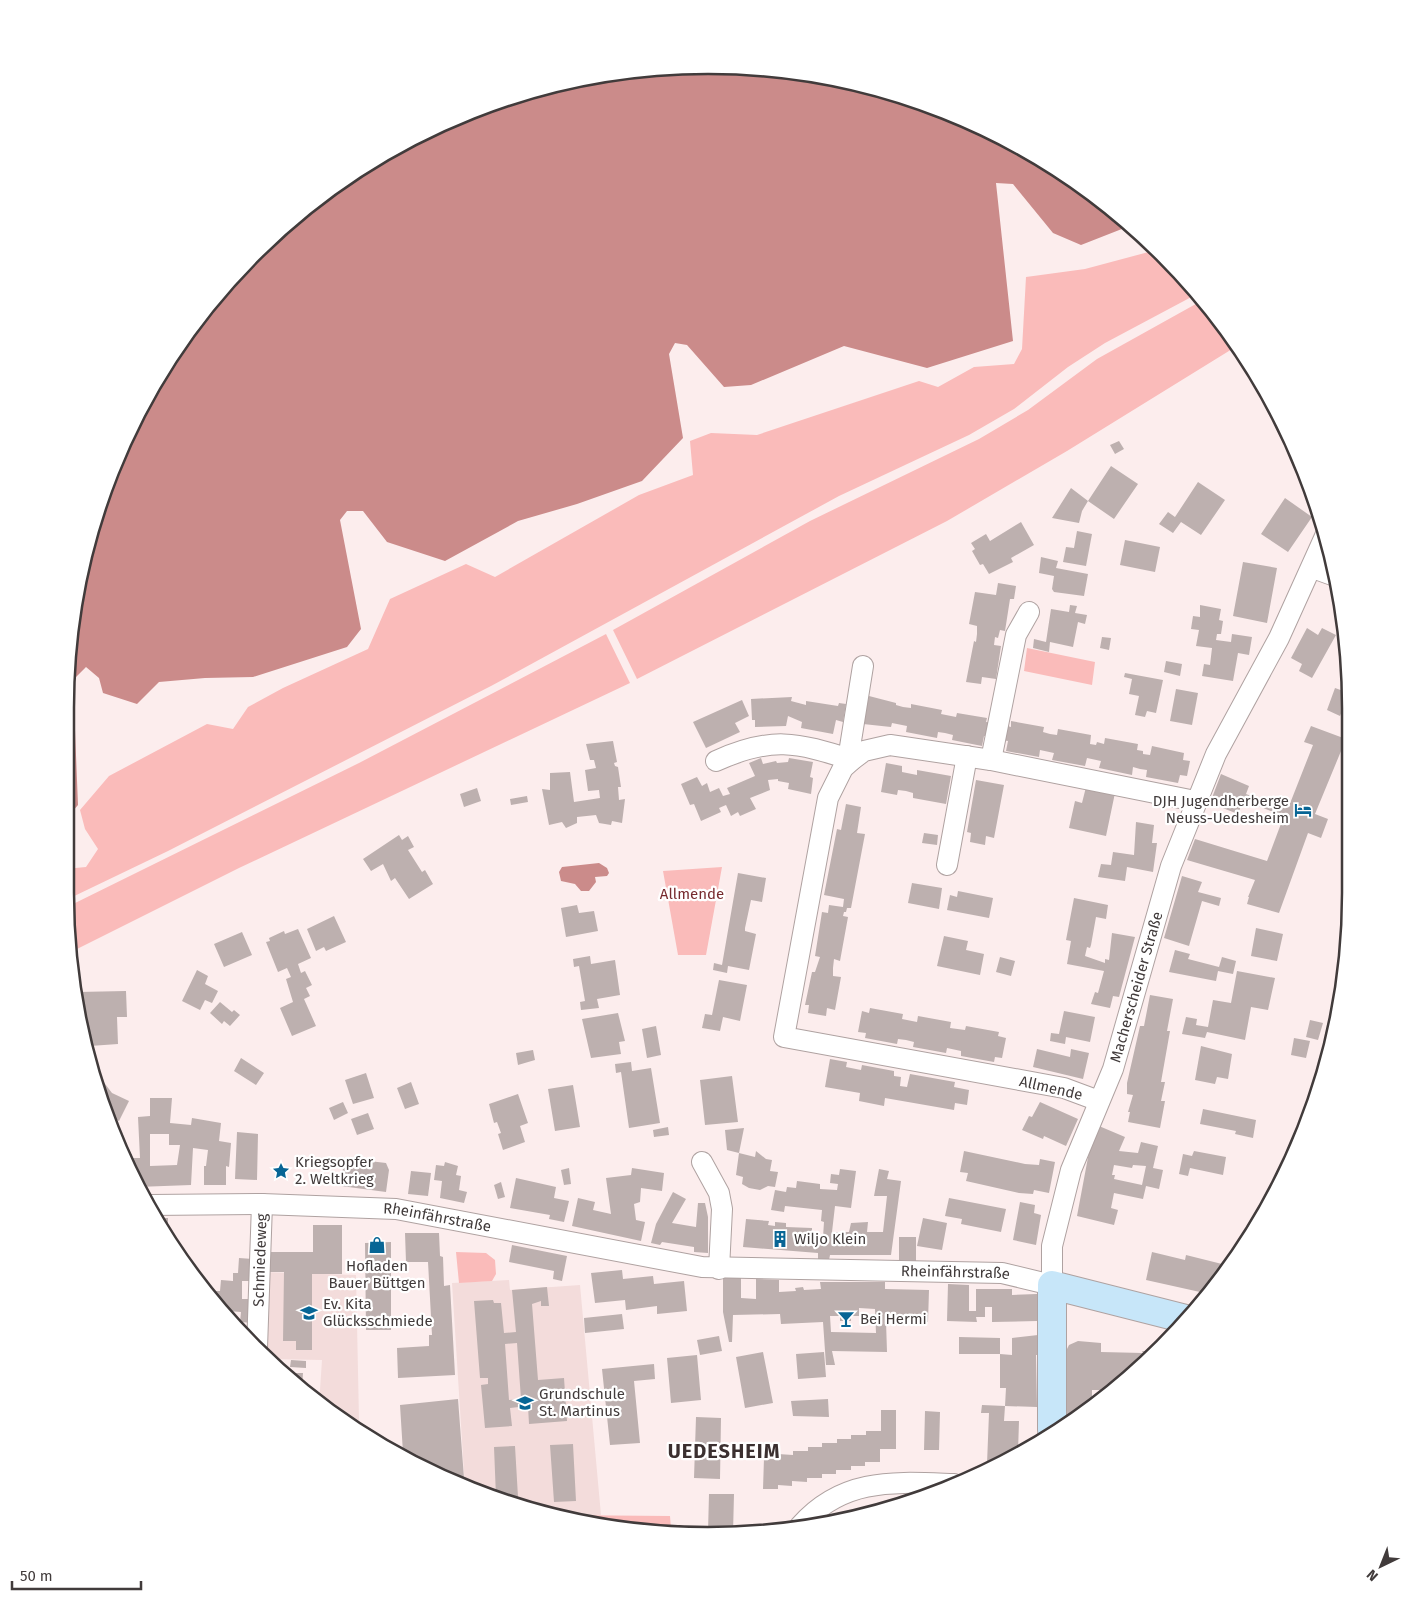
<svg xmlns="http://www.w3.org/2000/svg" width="1416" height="1601" font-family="'Fira Sans',sans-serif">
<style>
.built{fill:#f3dcdb}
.green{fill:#fabbba}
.water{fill:#cb8b8a}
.building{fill:#bdb0af;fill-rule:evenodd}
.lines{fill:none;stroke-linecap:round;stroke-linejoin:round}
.street-casing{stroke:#afa2a1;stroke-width:22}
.secondary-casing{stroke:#afa2a1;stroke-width:30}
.street{stroke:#fff;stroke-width:20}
.secondary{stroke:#c7e6f9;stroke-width:28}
.labels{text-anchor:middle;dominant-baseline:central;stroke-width:4.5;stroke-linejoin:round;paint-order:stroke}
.poi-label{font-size:15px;fill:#413b3b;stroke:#fff;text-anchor:start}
.park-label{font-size:15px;fill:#772a2e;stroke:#fff}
.street-label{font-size:15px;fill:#413b3b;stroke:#fff}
.district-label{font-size:20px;font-weight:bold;letter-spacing:1px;fill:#3b3030;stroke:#fff}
.rim{fill:none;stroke:#413b3b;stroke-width:2.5}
</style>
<rect width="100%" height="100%" fill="#fceded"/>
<path class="built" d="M261,1272l95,3 3,145h-13l-27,-15 3,-45 -53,-1 -9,-9z
M509,1280l1,10 70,-5 21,230h-46l-90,-27 -13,-205z"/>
<path class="green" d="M1156,250l41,44 -92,49 -37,24 -54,42 -45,26 -130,61 -348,190 -323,165 -102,49 -1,-31 21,-2 12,-18 -13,-20 -5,-19 29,-34 98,-52 26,5 15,-22 35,-19 85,-39 22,-50 76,-35 29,13 144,-82 54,-20 -3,-34 21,-8 46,2 162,-54 19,6 36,-20 40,-3 8,-15 4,-72 59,-8z
M1203,300l15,16 19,30 -170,105 -120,70 -310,158 -24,-49 197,-109 169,-82 49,-29 69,-51z
M606,634l24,49 -391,185 -166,83 -6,-44 292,-144z
M1027,648l68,14 -3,23 -68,-14z
M722,867l-16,88h-28l-15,-84z
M456,1252l30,1 9,7 1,14 -4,7 -33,2z
M555,1515l115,1 1,13 -88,-5z"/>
<path class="water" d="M666,66l126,4 122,29 115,52 103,74 -51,20 -28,-12 -40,-49 -17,-1 17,158 -86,27 -83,-22 -93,39 -27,2 -37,-42 -12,-2 -6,11 14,84 -41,43 -65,23 -59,17 -73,40 -58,-19 -24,-31h-16l-7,9 21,109 -14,18 -94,30 -48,1 -46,4 -22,22 -34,-11 -4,-15 -13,-11 -13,13 5,125 -13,15 1,-154 11,-83 37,-121 37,-76 74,-102 92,-86 107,-67 117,-44z
M599,863l8,5 2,5 -2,3 -12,1 1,5 -7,9h-8l-6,-7 -14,-3 -2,-9 3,-5z"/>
<path class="building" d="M1119,441l5,8 -9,5 -5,-9z
M1111,466l27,18 -24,35 -26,-18z
M1198,482l27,18 -24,35 -20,-13 -8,11 -14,-9 9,-12 7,5z
M1071,488l17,13 -6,10 -3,12 -27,-5z
M1285,498l27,19 -24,35 -27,-18z
M1021,522l13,23 -23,13 2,4 -24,12 -6,-10 -3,1 -8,-14 3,-2 -4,-6 15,-9 4,7z
M1077,531l15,3 -6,32 -23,-4 3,-15 8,1z
M1125,540l35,7 -5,25 -35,-7z
M1041,557l17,4 -2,7 32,6 -4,22 -30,-4 -2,-3 2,-13 -15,-3z
M1243,562l34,6 -10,55 -34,-7z
M998,583l18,3 -2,13h-4l-5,32 -5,-1 -2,8 -3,-1 -1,8 7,1 -5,33 -14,-2 -1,7 -15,-2 8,-41 2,1 1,-8v-8l-8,-2 6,-32 21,3z
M1070,605l7,1 -2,7 12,2 -2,9 -7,-2 -5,25 -23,-5 -1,10 -16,-4 1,-9 12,3 5,-33 18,3z
M1200,605l21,4 -2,11 4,1 -2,13h-4l-1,6 15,2 1,-8 20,3 -3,18 -11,-2 -5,28 -31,-5 2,-12 6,1 2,-17 -16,-2 3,-16 -8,-1 2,-13 7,1z
M1307,628l11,7 4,-7 14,7 -24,43 -13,-7 3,-7 -11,-6z
M1102,637l9,1 -2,12 -9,-2z
M1166,661l16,3 -2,12 -16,-4z
M1125,673l38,7 -7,33 -9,-2 -2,6 -10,-2 4,-19 -10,-2 3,-15 -8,-2z
M1335,688l14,5 -9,23 -13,-6z
M1176,689l22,4 -6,32 -22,-4z
M869,696l27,7v2l7,2 8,1v-4l31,6 -1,4 15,3 1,-4 30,5 -1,4 8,1 -3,14 -7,-1 -2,10 -30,-6 1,-5 -8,-2 -7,-1 -1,6 -31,-6 1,-6 -15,-3 -1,4 -28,-3z
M792,697l-1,4 15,4v-4l32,5 1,-3 7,1 -3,18 -7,-2 -3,14 -32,-6 1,-6 -14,-6 -2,10 -31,1v-7h-3l-1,-21z
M742,700l7,16 -14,7 5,9 -34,16 -13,-26z
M1011,721l33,6 -1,5 7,2 7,1 1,-6 33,6 -1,9 6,1 1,-3 7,2 1,-6 33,6 -1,6 6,1v3l7,1 2,-9 32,7 -1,7 7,1 -3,15 -7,-1 -2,8 -32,-6 1,-7 -7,-1 -7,-2 -1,8 -33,-7 2,-7 -14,-3 -2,8 -33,-6 2,-7 -14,-3 -1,7 -33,-6 2,-10 -7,-1 3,-15 7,2z
M1311,726l35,13 -31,75 13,5 -7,19 -13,-5 -29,80 -32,-9 2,-7h-1l7,-17 -68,-20 8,-21 72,22 15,-40 -8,-3 2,-5 -28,-11 -1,2 -5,-1 -4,11 -28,-11 11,-29 28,12 -3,8 33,13 2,-5 8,4 24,-61 -9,-3z
M613,741l4,21 -3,1 1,3 3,1 3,20h-3l1,13 6,-1 -3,24 -10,-2 -1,4 -12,-2 -3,-8 -19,2v6l-11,5 -4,-6 -13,3 -7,-36 8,1v-17l20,-1 4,30 26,-4 -1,-8 -11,1 -3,-21 11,-2 -2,-8h-4l-4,-16z
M761,758l2,6 13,-3 1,2 11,-1 1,-4 24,4 -3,15 3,1 -2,16 -23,-5 1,-6 -11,-2v-2l-10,1 2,10 -20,8 6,11 -16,7 -2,-4 -7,4 -5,-11 -7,3 2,4 -20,9 -7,-17 -4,1 -9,-21 16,-7 5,9 5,-3 3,9 9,-4 4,8 7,-2 -3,-6 28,-12 -6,-13z
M886,763l16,3v6l15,3v-5l34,6 -5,28 -33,-6v-5l-7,-2 -8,-1 -1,5 -16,-3z
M976,780l28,5 -10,53 -8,-2 -1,9 -15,-3 1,-9 -4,-1z
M1086,787l29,6 -9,43 -37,-8 6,-27 7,2z
M477,788l4,13 -17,6 -4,-13z
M527,796l1,6 -17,3 -1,-6z
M846,804l15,3 -4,26 8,1 -14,74h-4l-1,4h-2l-1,4 5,1 -8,44 -6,-2 -1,9v8l8,1 -6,33 -8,-2 -1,8 -18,-3 1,-8h-4l7,-33h3l5,-15 -5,-1 7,-44 6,1 1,-8 14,2 1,-8 -20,-4 13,-66 4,1z
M1136,822l18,3 -2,18h5l-4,29 -26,-5 -2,14 -27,-4 3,-13 10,1 2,-13 21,3z
M924,833l14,2 -1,10 -15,-2z
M399,835l3,5 6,-4 6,11 -6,3 14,22 3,-2 8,14 -24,15 -14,-21 -4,3 -8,-17 -12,7 -8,-12z
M738,873l28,5 -4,24 -11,-2 -6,28v3l11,3 -7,36 -21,-4 -1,7 -14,-3 1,-7 8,2z
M1182,876l20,6 -4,10 23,6 -2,8 -17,-5 -13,45 -25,-8z
M912,883l30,5 -3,21 -31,-6z
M958,891l35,7 -4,20 -42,-8 3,-15 7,2z
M1074,898l34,7 -2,14 -10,-2 -5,28 -1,3 -3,-1 -2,9 20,7v-4l4,1 3,-27 23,4 -16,60 -6,-1 -3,12 -19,-4 4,-12 3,1 6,-22 -37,-7 4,-23 -5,-1z
M577,905l2,8 15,-2 4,20 -32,6 -5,-29z
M334,916l12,26 -20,9 -2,-4 -8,4 -9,-22z
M1256,928l27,6 -6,27 -26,-5z
M298,929l13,29 -13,6 3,9 4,-2 7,14 -6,3 4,8 -6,3 12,27 -24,10 -12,-28 13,-6 -7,-23 5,-2 -4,-9 -9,4 -12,-30 4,-1 -1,-3 15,-7 1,3z
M242,932l10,23 -28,12 -10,-23z
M944,936l24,5 -2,9 18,4 -4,21 -43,-9z
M1175,950l15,4 -2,5 31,8 3,-10 14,4 -3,13 -15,-3 -2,10 -47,-9z
M590,956l1,8 24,-4 5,35 -23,4 2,9 -18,2 -1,-8 5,-1 -6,-35 -5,1 -1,-8z
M1000,957l15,4 -4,15 -15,-4z
M197,970l11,6 -3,8 13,7 -6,12 -7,-3 -5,10 -18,-9z
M1237,971l38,7 -7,32 -17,-3 -6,33 -38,-8 -2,6 -23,-4 4,-17 11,2 -1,6 12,2 5,-27 18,3z
M719,980l28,5 -7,36 -17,-4 -3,14 -18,-3 3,-14 7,1z
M126,991l1,26h-10l1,27 -28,2v-7h-6l-6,-47z
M1150,995l23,4 -6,32h3l-9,51h4l-4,19h4l-5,27 -32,-6 2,-10h-2l5,-17 -6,-1v-11l13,-57h4z
M220,1002l12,10 2,-2 6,5 -10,11 -6,-5 -2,3 -12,-11z
M870,1008l33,6 -1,5 15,3 1,-6 33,6 -1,6 15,2 1,-4 33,6 -1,4 8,2 -4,20 -7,-1 -1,5 -33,-6v-5l-14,-3 -1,5 -33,-6 1,-5 -8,-2 -8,-1 -1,5 -32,-6 1,-5 -8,-1 4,-21 7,2z
M1064,1011l31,6 -5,25 -24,-5 -1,7 -15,-3 1,-8 8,1z
M618,1013l7,28 -6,1 2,12 -30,4 -9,-39z
M1310,1020l13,3 -5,17 -12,-3z
M656,1026l5,29 -14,3 -5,-29z
M1294,1038l16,3 -4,17 -15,-3z
M1201,1046l31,8 -4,25 -11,-2 -2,7 -20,-4z
M1037,1049l33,8 1,-8 18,4 -6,26 -50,-12z
M533,1050l2,10 -17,5 -2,-12z
M241,1058l23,15 -8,12 -22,-14z
M830,1059l17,3 -1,5 15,3 1,-5 32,6v5l7,1 -1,9 7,1 3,-13 45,8 -1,5 15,3 -2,15 -12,-2 -1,7 -69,-12 -1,8 -25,-5 1,-8 -35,-6z
M631,1062l1,9 19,-3 9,55 -31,5 -8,-56 -5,1 -1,-9z
M89,1063l23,30 17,8 -10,20 -11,-6z
M366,1073l8,25 -21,6 -8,-24z
M732,1076l6,46 -33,3 -5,-45z
M411,1082l8,22 -14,5 -8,-21z
M573,1085l7,42 -25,4 -7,-42z
M518,1094l10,29 -8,3 5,16 -22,8 -5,-16 3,-1 -4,-11 -3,1 -5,-19z
M150,1098h22l-2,25 21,2 1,-7 29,5 -2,18 12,2 -2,24 -3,-1v19h-22v-19h2l2,-16 -15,-2 -2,37 -54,2 -6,-9 -7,-24h8v4h8l-2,-41 12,-1zM150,1134h19v11h11l-3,20 -27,1z
M343,1102l5,11 -14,7 -5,-12z
M1040,1102l38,17 -12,27 -22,-10 -1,3 -21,-9 7,-14 3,1z
M1203,1109l53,11 -3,18 -18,-4 1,-3 -36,-7z
M368,1113l6,16 -17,6 -6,-16z
M1099,1126l26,11 -6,14 19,2 3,-11 17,4 -5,22 10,2 -4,19 -13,-3 -3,13 -29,-6 -3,15 7,2 -4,15 -37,-9 12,-64zM1114,1165l18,3 1,-3 13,1 -4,19 -28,-6 1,-4h-3z
M668,1127l1,8 -15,2 -1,-7z
M744,1128l-5,25 16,4 1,-6 10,8 6,1 -2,11 8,1 -3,15 -7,-1 -8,4 -11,-2 -7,-4 1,-7 -7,-2 3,-22 -12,-3 -2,-20z
M237,1132l21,2 -1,46 -22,-1z
M964,1151l61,13 14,1 1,-6 15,3 -6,31 -15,-3 -1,4 -14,-1 -53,-12 2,-8 -8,-1z
M1194,1151l32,6 -3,18 -33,-7 -2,8 -9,-2 4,-20 9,2z
M344,1158l42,5 3,7 -3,22 -45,-6z
M445,1162l13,4 -2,9 5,1 -2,14 8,2 -3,11 -24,-5 2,-17 -8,-1 2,-15 8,1z
M569,1168l2,16 -7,1 -3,-15z
M632,1168l32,5 -2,18 -21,-3 -1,14 -6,2 2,16 9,2 -4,19 -69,-15 6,-28 17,4 -2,8 18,4 -5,-36 25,-3z
M840,1169l16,2 -5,37 -16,-2 -3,26h17l2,-9 17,-1 -1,10h16l4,-36h-13l5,-27 10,2 -2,8 14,2 -10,74h-61l-1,5h-11v-7l-75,-6 3,-28 23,2 -1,4 7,1v-4l11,1v4l26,1v6h7v3h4l1,-15 -3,-1 1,-11 -37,-4 -1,6 -13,-2 4,-20 11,2 1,-5 9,1 1,-7 23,3v5l17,1 1,-6 -8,-1 1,-9 8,1z
M411,1171l20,2 -3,23 -20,-2z
M516,1178l40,9 -2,11 15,3 -5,21 -15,-3 1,-4 -40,-7z
M501,1182l4,15 -7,2 -4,-14z
M673,1192l13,7 -14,24 24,4 2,-24h7l3,14v36l-14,-1v-5l-32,-5 -2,3 -9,-2 5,-19z
M949,1198l57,11 -5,23 -40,-8 1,-5 -17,-3z
M1020,1202l15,3 -1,8 7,2 -5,30 -23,-5z
M158,1218h10v14z
M923,1218l24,5 -5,27 -25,-4z
M313,1225h29v49h-30v76h-16v-9h-13l1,-69h-18v-20h47z
M405,1233h34l1,23 3,1 1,29 6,-1 5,90 -57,3 -1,-30 32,-2v-11h3l-4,-73h-22z
M899,1237h17v24l-17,-1z
M391,1242v88h-25l-1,-87z
M512,1245l55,11 -5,25 -9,-2 1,-8 -45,-9z
M1152,1252l33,8 1,-5 44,11 -21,28 -63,-14z
M239,1258l14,1v14h-4v8h-7v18h12l-1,24 -13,-1 1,-10 -14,-1v-4h-7v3l-13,-19h13l1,-11 12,1v-8h5z
M622,1270l1,9 30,-3 1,8 30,-3 3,30 -30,3v-8l-31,4 -1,-10 -30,3 -4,-30z
M723,1278h18v20l15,1v-20l23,1v12l17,-1 -1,-3 8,-1 1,3 17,-1 -1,-7h65v7l44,1 -1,32 -42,-1 1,31 -55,-1 3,14h-9l-3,-43 -42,2 -1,-10 -47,1 -1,27h-3l-6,-30zM859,1308l16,1 1,24 -45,-1 -1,-16h10v5h11v-5h8z
M948,1284l21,1v26h7v-22h36v6l25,-1v27l-45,1v-15h-7v10h-9l1,5 -30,-1z
M547,1287l2,19h-8v-5l-9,3 6,76 26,-2 3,43 -38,3 -1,-18 -18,2 2,18 -27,2 -4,-43 7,-1v-6h-8l-6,-77 19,-1 1,3h7l3,30 12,-1 -4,-42zM517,1343l4,56 -12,1 -4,-56z
M622,1314l2,15 -39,4 -1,-15z
M1038,1335v20h-2l1,52 -32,-1 1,-18h-6v-34l12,1v-17z
M719,1336l3,15 -22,4 -3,-15z
M959,1337l41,1v16h-41z
M1078,1341l23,2v9l42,1 -1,-2h8v2h4l-22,24 -20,13h-20v13l-26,17 -1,-67 4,-8z
M763,1352l10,51 -28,5 -9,-51z
M824,1352l2,25 -28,2 -2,-25z
M697,1355l4,45 -30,3 -4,-45z
M291,1360l15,1v7l-16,-1z
M654,1364l1,15 -21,2 6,62 -30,2 -8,-76z
M284,1373h19l-1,16 -15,-13z
M458,1399l6,79 -15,1 -46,-26 -3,-48z
M828,1399l1,18 -36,-1 -2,-15z
M982,1405l23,1 -1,15h15l-1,31 -18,12h-13l2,-51h-8z
M881,1410h15v39h-16v13h-15v4h-14v4h-15v4h-14v4h-15v4l-15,-1v5l-14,-1v4h-15l1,-31 14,1v-5l15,1v-4h15v-4h14v-4h15v-4h14v-4h15v-4h15z
M925,1411l15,1 -1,38h-15z
M696,1417l25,1 -1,61 -26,-1z
M573,1444l3,57 -22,1 -4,-57z
M515,1446l3,51h-22l-2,-50z
M709,1494h25l-1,40 -25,-2z"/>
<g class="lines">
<g class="street-casing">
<g id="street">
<path d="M1313,568l22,8"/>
<path d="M991,760l25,-125 13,-23"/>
<path d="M716,761c55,-25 80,-19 136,-1l-2,-13 13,-81"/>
<path d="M947,865l20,-109"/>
<path d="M1099,1101l-35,-13 -280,-51 44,-239 15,-30 9,-8 12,-9 26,-6 101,15 204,41"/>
<path d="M702,1162l17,31 3,16 -3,60"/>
<path id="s1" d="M150,1205l112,-1 134,5 306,58 300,6 50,12v-39l19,-76 42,-101 58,-203 45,-112 63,-116 47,-104"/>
<path id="s2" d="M257,1348l5,-144"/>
<path d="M800,1526c43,-49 95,-44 154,-42"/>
</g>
</g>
<g class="secondary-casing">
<path id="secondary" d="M1052,1430v-145l134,34"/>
</g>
<use href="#street" class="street"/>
<use href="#secondary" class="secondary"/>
</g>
<defs>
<g id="hotel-bare" transform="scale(1.35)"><path d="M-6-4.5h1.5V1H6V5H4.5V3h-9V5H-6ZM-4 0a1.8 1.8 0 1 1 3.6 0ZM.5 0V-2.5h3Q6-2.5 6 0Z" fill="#076595" stroke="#fff" stroke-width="2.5" paint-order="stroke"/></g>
<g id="sight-bare" transform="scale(1.35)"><path d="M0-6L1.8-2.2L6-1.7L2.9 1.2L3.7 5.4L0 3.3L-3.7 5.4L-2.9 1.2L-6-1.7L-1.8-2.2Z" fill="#076595" stroke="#fff" stroke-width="2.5" paint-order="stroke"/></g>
<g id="building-bare" transform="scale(1.35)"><path d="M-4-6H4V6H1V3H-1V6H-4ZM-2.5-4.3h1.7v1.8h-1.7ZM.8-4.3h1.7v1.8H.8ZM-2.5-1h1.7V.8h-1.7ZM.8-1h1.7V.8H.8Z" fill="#076595" stroke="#fff" stroke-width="2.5" paint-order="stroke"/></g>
<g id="shop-bare" transform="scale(1.35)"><path d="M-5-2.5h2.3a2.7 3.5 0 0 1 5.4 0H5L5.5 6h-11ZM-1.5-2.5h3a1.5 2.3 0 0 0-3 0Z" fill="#076595" stroke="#fff" stroke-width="2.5" paint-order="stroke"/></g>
<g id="school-bare" transform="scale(1.35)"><path d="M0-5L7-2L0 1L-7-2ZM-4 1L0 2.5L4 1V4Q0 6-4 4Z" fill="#076595" stroke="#fff" stroke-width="2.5" paint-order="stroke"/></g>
<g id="bar-bare" transform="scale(1.35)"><path d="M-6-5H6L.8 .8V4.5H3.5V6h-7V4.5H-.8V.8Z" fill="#076595" stroke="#fff" stroke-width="2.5" paint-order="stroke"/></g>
</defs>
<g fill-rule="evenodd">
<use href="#hotel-bare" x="1303" y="810"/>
<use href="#sight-bare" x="281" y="1171"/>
<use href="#building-bare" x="780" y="1239"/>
<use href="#shop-bare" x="377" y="1245"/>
<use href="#school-bare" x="309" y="1313"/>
<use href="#bar-bare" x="846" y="1319"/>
<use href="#school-bare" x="525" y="1403"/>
</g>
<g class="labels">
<g class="poi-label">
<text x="1289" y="801" text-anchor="end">DJH Jugendherberge<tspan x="1289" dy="17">Neuss-Uedesheim</tspan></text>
<text x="295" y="1162">Kriegsopfer<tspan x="295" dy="17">2. Weltkrieg</tspan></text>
<text x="794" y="1239">Wiljo Klein</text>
<text x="377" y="1266" text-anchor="middle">Hofladen<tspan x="377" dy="17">Bauer Büttgen</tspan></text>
<text x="323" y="1304">Ev. Kita<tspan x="323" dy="17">Glücksschmiede</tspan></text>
<text x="860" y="1319">Bei Hermi</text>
<text x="539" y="1394">Grundschule<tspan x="539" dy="17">St. Martinus</tspan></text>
</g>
<g class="park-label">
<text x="692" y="894">Allmende</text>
</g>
<g class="street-label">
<text stroke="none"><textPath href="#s1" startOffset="1221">Macherscheider Straße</textPath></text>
<text transform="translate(1051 1088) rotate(13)">Allmende</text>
<text stroke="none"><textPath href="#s1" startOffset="288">Rheinfährstraße</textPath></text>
<text stroke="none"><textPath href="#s2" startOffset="88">Schmiedeweg</textPath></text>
<text stroke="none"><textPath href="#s1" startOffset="811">Rheinfährstraße</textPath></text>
</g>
<g class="district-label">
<text x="724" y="1451">UEDESHEIM</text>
</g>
</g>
<path d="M0 0H1416V1601H0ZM708 74H708A634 634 0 0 1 1342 708V893A634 634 0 0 1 708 1527H708A634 634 0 0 1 74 893V708A634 634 0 0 1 708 74Z" fill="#fff" fill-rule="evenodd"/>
<path class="rim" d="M708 74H708A634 634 0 0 1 1342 708V893A634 634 0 0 1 708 1527H708A634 634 0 0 1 74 893V708A634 634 0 0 1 708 74Z"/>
<g transform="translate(1381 1566) rotate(223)" stroke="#ffffff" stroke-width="4" paint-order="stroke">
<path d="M0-4L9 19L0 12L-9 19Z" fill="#413b3b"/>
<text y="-8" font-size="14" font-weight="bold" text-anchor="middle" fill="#413b3b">N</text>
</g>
<path d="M12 1581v8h129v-8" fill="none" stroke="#413b3b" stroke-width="2.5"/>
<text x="20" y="1581" font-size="15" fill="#413b3b" stroke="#ffffff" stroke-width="4" paint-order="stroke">50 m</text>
</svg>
